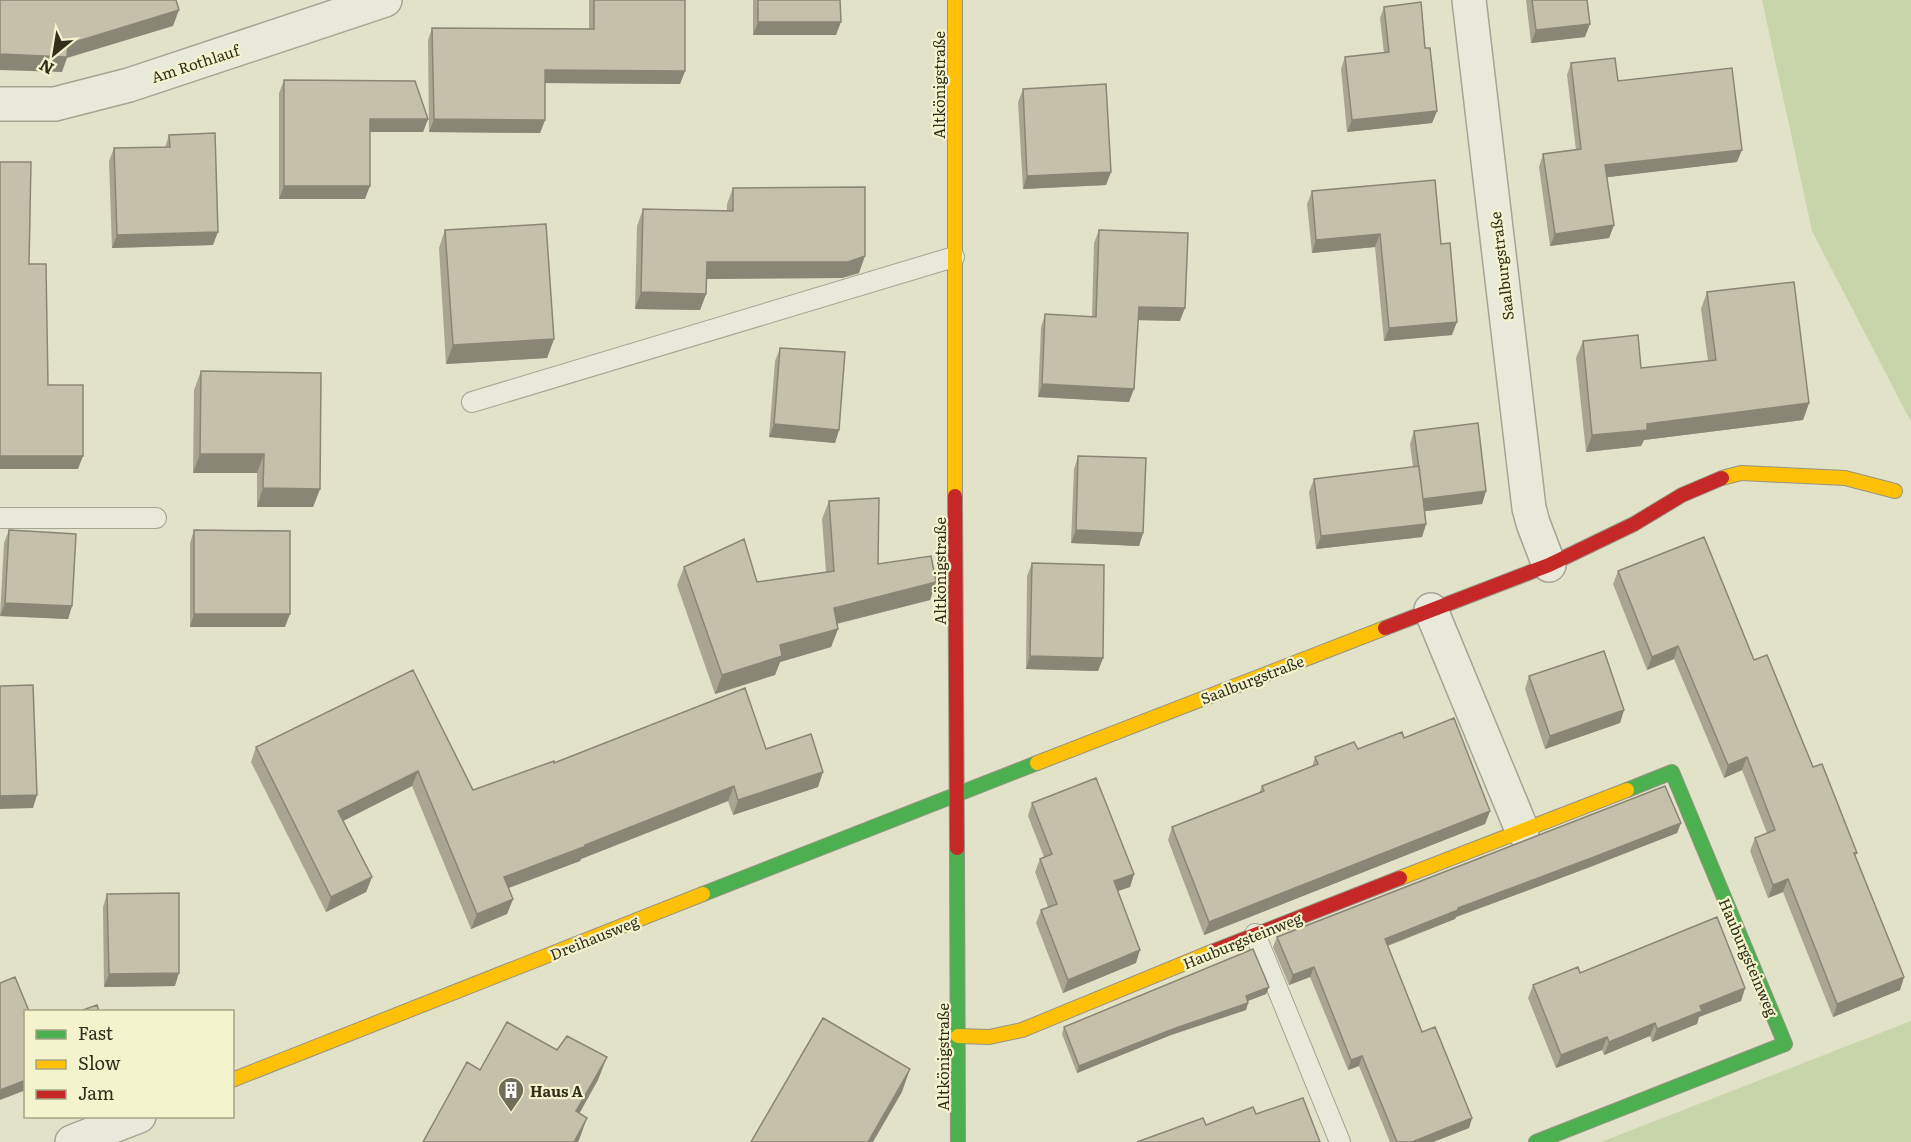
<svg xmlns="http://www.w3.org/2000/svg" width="1911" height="1142" font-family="Literata,serif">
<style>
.green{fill:#c8d4aa}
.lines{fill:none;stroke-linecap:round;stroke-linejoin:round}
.lane-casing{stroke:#a6a492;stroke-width:22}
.street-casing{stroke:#a6a492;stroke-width:36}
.fast-casing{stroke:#969482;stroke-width:16}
.slow-casing{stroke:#969482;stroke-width:16}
.jam-casing{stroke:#969482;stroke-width:16}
.lane{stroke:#e9e9da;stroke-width:20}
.street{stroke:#e9e9da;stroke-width:33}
.fast{stroke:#4caf50;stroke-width:14}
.slow{stroke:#ffc107;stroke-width:14}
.jam{stroke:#c62828;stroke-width:14}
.wall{fill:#a9a591}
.shaded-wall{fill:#8a8676}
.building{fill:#c5c0a9;stroke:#8a8676;stroke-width:1.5}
.labels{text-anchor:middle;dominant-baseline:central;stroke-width:4.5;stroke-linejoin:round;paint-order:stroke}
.street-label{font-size:15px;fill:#332e1c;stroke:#f3f4cd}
.poi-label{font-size:15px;font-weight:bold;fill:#332e1c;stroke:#f3f4cd;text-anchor:start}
</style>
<rect width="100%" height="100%" fill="#e2e2c8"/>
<path class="green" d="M1762,0h149v422l-99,-191z
M1911,1021v121h-310z"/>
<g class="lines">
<g class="lane-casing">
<path id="lane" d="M472,402l482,-145
M0,518h156
M1255,934l85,208"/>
</g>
<g class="street-casing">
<path id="street" d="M1469,0l60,508 4,15 16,42
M0,104h55l74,-19 256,-85
M1431,610l91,220
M72,1142l67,-26"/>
</g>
<g class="fast-casing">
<path id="fast" d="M957,848l1,294
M703,894l334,-131
M1536,1142l249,-98 -113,-272 -45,18"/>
</g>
<g class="slow-casing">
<path id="slow" d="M955,0v496
M1722,478l19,-5 104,5 50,13
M1037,763l348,-135
M1400,878l227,-88
M958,1036l31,1 33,-7 192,-79
M232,1080l471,-186"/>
</g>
<g class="jam-casing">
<path id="jam" d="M955,496l2,352
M1385,628l164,-63 85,-41 48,-29 40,-17
M1214,951l186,-73"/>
</g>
<use href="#lane" class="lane"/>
<use href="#street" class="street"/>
<use href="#fast" class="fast"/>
<use href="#slow" class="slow"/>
<use href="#jam" class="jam"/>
</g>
<path class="wall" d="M589,0h96v71l-5,13 -135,-1v37l-5,13 -111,-1 -1,-92 4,-12 157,1z
M753,0h87l-4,35h-83z
M1526,0h61l-2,37 -54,6z
M1384,7l41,41 12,63 -5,12 -85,9 -6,-63 4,-12 39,-4 -4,-35z
M1571,63l47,18 119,81 -130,15 7,48 -5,13 -59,8 -11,-79 4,-13 33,-4 -9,-75z
M284,80l144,39 -5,13h-53l-5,67h-86v-106z
M1023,89l88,83 -5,13 -83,4 -5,-87z
M169,135l44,110 -101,3 -3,-87 5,-13 51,-1z
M733,188l126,85 -17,5 -136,1v15l-6,16 -65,-1 2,-83 6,-17 84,2v-7z
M1312,191l129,53 11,91 -68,6 -9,-94 -63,6 -5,-49z
M445,230l109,109 -7,19 -101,6 -7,-116z
M1099,230l81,91 -42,-1 -9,82 -91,-5 3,-70 4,-13 47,3 2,-74z
M1707,292l102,111 -6,17 -159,20 -3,6 -55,6 -10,-94 7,-17 58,27 67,-7 -7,-52z
M780,348l59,82 -4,13 -66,-6 6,-76z
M201,371l119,118 -7,18h-56v-34h-64l1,-83z
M1414,431l72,60 -4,13 -57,7 1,13 -4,13 -106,12 -7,-57 5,-13 99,-12 -3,-23z
M1078,456l65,77 -4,13 -68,-3 3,-74z
M829,501l49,63 58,18 -6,18 -93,24 1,5 -7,18 -51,15 -5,13 -60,19 -38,-109 7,-18 73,15 69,-10 -4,-53z
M9,530l63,76 -4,13 -68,-3 4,-73z
M194,530l91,97h-95v-84z
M1032,563l71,95 -5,13 -72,-2 1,-93z
M1618,571l136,89 59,107 44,86 -2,3 49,121 -4,13 -67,27 -50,-125 -15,6 -18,-47 5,-13 12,-5 -25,-63 -18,8 -50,-119 -27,11 -34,-86z
M413,670l60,120 81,-27 212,-14 52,38 -85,28 -5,-14 -147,58 -1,2 -72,27 5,11 -6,15 -36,15 -59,-143 -69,35 29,56 -6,15 -40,20 -75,-150 5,-15z
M1529,676l95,34 -4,13 -75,26 -20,-60z
M1404,738l86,73 -5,13 -281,111 -36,-95 4,-13 87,-34 3,-7 50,-19 3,-10 43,-8z
M1032,803l102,71 -4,13 -12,4 18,72 -73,30 -27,-70 5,-13 7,-3 -13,-35 5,-13 4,-2 -16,-41z
M1681,823l-4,10 -87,34 -134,50 -1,2 -67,27 34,86 50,86 -3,10 -36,14h-43l-31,-76 -11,4 -38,-93 -21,8 -16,-38 4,-10z
M107,894l68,92 -71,1 -1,-80z
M1580,973l165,15 -4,13 -42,16 -2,7 -45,18 -2,-6 -46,19 -2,-5 -46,18 -28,-70 5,-13z
M1269,987l-3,7 -19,7 1,2 -2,7 -75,25 -94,38 -15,-39 2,-7z"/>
<path class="shaded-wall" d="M179,10l-6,16 -106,32 -5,14 -62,-2v-16l68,-10z
M758,22h83l-5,13h-83z
M1590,24l-5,13 -54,6 5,-13z
M545,70l140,1 -5,13 -140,-1z
M1437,111l-5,12 -85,9 5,-12z
M370,119h58l-5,13h-58z
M434,119l111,1 -5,13 -111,-1z
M1742,150l-5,12 -136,16 4,-13z
M1111,172l-5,13 -83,4 4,-13z
M284,186h86l-5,13h-86z
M1614,225l-5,13 -59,8 5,-12z
M218,232l-5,13 -101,3 5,-13z
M1380,234l-5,13 -63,6 4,-13z
M865,256l-6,17 -17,5 -141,1 6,-17z
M641,292l65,2 -6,16 -65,-1z
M1139,307l46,1 -5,13 -46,-1z
M1457,322l-5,13 -68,6 5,-13z
M554,339l-7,19 -101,6 7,-19z
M1042,384l92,5 -5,13 -91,-5z
M1809,403l-6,17 -159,20 -3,6 -55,6 6,-17 55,-11z
M774,424l65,6 -4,13 -66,-6z
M200,454h64l-7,19h-64z
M0,456h83l-5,13h-78z
M263,488l57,1 -7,18h-56z
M1486,491l-4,13 -63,8 4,-13z
M1426,524l-4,13 -106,12 5,-13z
M1076,530l67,3 -4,13 -68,-3z
M936,582l-6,18 -103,26 7,-18z
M5,603l67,3 -4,13 -68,-3z
M194,614h96l-5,13h-95z
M838,629l-7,18 -51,15 -5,13 -60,19 7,-19 58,-30z
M1678,646l-4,13 -27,11 5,-13z
M1030,656l73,2 -5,13 -72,-2z
M1624,710l-4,13 -75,26 5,-13z
M1747,757l-5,13 -18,8 4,-13z
M418,771l-6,15 -79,40 5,-15z
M823,772l-5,15 -85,28 5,-15z
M734,786l-6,15 -147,58 -1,2 -82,31 6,-15z
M37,795l-4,13 -33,1v-13z
M1490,811l-5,13 -281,111 5,-13z
M1681,823l-4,10 -87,34 -134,50 -1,2 -74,29 4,-9 73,-31z
M1134,874l-4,13 -21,7 5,-13z
M372,877l-6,15 -40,20 5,-15z
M1788,879l-5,13 -15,6 5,-13z
M513,899l-6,15 -36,15 6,-15z
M1140,950l-4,13 -73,30 5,-13z
M1314,967l-4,10 -21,8 4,-10z
M179,973l-4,13 -71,1 5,-13z
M1904,977l-4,13 -67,27 4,-13z
M1269,987l-3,7 -23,9 3,-7z
M1745,988l-4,13 -42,16 -2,7 -45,18 5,-13 43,-23z
M1248,1003l-2,7 -75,25 -94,38 2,-7 94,-37z
M1655,1023l-5,13 -46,19 5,-13z
M1607,1037l-5,13 -46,18 5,-13z
M1362,1056l-3,10 -11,4 3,-10z
M607,1057l-9,23 -30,54 8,-23z
M910,1069l-8,23 -29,50h-5z
M26,1080v10l-26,10v-10z
M587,1118l-8,22 -1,2h-4z
M1472,1118l-3,10 -36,14h-21z"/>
<path class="building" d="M0,0h176l3,10 -111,34 -1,13 -67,-3z
M594,0h91v71l-140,-1v50l-111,-1 -2,-91 162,1z
M758,0h82l1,22h-83z
M1532,0h55l3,24 -54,6z
M1421,2l4,46h5l7,63 -85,9 -7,-63 44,-5 -5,-45z
M1615,58l3,23 114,-13 10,82 -137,15 9,60 -59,9 -12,-80 38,-5 -10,-86z
M284,80l131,1 13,38h-58v67h-86z
M1106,84l5,88 -84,4 -4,-87z
M215,133l3,99 -101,3 -3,-87 56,-1 -1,-12z
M0,162h31l-2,102h17l2,121h35v71h-83z
M1435,180l6,64 9,-1 7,79 -68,6 -9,-94 -64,6 -4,-49z
M865,187v69l-17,6h-141l-1,32 -65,-2 2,-83 90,2v-23z
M546,224l8,115 -101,6 -8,-115z
M1099,230l89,3 -3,75 -46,-1 -5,82 -92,-5 3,-70 51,3z
M1794,282l15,121 -162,21v6l-55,5 -9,-94 55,-6 3,33 75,-8 -9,-68z
M780,348l65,4 -6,78 -65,-6z
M201,371l120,2 -1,116 -57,-1 1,-34h-64z
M1478,423l8,68 -63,8 -9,-68z
M1078,456l68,2 -3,75 -67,-3z
M1419,466l7,58 -105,12 -7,-57z
M879,498l-1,66 53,-8 5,26 -102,26 4,21 -58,16 2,11 -60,19 -38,-108 60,-28 13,43 77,-11 -5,-70z
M9,530l67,4 -4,72 -67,-3z
M194,530l96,1v83h-96z
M1704,537l50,123 13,-5 46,112 9,-3 35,89h-3l50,124 -67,27 -49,-125 -15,6 -18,-47 20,-8 -28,-73 -19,8 -50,-119 -26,11 -34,-86z
M1032,563l72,2 -1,93 -73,-2z
M1604,651l20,59 -74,26 -21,-60z
M413,670l60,120 81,-29v2l191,-75 21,61 45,-15 12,38 -85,28 -4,-14 -149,59 1,1 -82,31 9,22 -36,15 -59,-143 -80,40 34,66 -41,20 -75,-150z
M33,685l4,110 -37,1v-110z
M1454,718l36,93 -281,111 -37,-95 92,-36 -2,-5 56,-22 -3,-7 39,-15 4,7 44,-17 2,6z
M1096,778l38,96 -20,7 26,69 -72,30 -27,-70 16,-6 -17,-45 12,-5 -20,-51z
M1665,786l16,37 -87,34 -136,51v2l-73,29 37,93 13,-5 37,91 -60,24h-15l-35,-86 -11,4 -37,-93 -21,8 -16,-38z
M179,893v80l-70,1 -2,-80z
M1717,917l28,71 -45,18 2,5 -45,18 -2,-6 -46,19 -2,-5 -46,18 -28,-70 45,-18 2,6z
M1253,949l16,38 -23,9 2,7 -75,26 -94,37 -15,-39z
M15,977l14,34h-3v69l-26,10v-107z
M97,1005l2,6h-19z
M823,1018l87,51 -42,73h-117z
M507,1022l50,28 10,-14 40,21 -31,54 11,7 -13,24h-151l44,-80 13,8z
M1303,1098l17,44h-183l66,-24 3,7 47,-18 3,7z"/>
<defs>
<g id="building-pin" transform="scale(1.35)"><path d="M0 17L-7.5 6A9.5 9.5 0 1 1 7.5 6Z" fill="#706d58" stroke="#f3f4cd"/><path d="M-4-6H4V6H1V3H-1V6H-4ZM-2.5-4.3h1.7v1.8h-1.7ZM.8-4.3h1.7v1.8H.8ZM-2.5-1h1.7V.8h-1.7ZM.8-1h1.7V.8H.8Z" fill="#fff"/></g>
</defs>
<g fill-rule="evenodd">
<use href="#building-pin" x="511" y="1090"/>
</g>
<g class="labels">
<g class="street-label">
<text transform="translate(195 63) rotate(-18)">Am Rothlauf</text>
<text transform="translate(938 85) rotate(-90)">Altkönigstraße</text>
<text transform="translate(1501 266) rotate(-97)">Saalburgstraße</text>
<text transform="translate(939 571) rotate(-90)">Altkönigstraße</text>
<text transform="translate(1252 679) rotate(-21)">Saalburgstraße</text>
<text transform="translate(594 937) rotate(-22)">Dreihausweg</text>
<text transform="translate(1242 940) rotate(-22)">Hauburgsteinweg</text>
<text transform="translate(1749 957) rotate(67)">Hauburgsteinweg</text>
<text transform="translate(942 1057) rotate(-90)">Altkönigstraße</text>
</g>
<g class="poi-label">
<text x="530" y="1090">Haus A</text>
</g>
</g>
<rect x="24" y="1010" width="210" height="108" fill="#f3f4cd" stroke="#a6a586" stroke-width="1.5"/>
<rect x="36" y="1030" width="30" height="9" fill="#4caf50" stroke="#a6a586" stroke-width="1.5"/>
<text x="78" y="1040" font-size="18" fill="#332e1c">Fast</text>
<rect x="36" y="1060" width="30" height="9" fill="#ffc107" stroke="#a6a586" stroke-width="1.5"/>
<text x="78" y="1070" font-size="18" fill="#332e1c">Slow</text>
<rect x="36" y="1090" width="30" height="9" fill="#c62828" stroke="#a6a586" stroke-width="1.5"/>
<text x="78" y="1100" font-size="18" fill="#332e1c">Jam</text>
<g transform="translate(54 54) rotate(210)" stroke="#f3f4cd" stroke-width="4.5" paint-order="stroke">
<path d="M0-4.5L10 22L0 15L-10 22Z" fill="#332e1c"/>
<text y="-9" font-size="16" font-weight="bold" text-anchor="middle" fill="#332e1c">N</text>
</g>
</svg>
